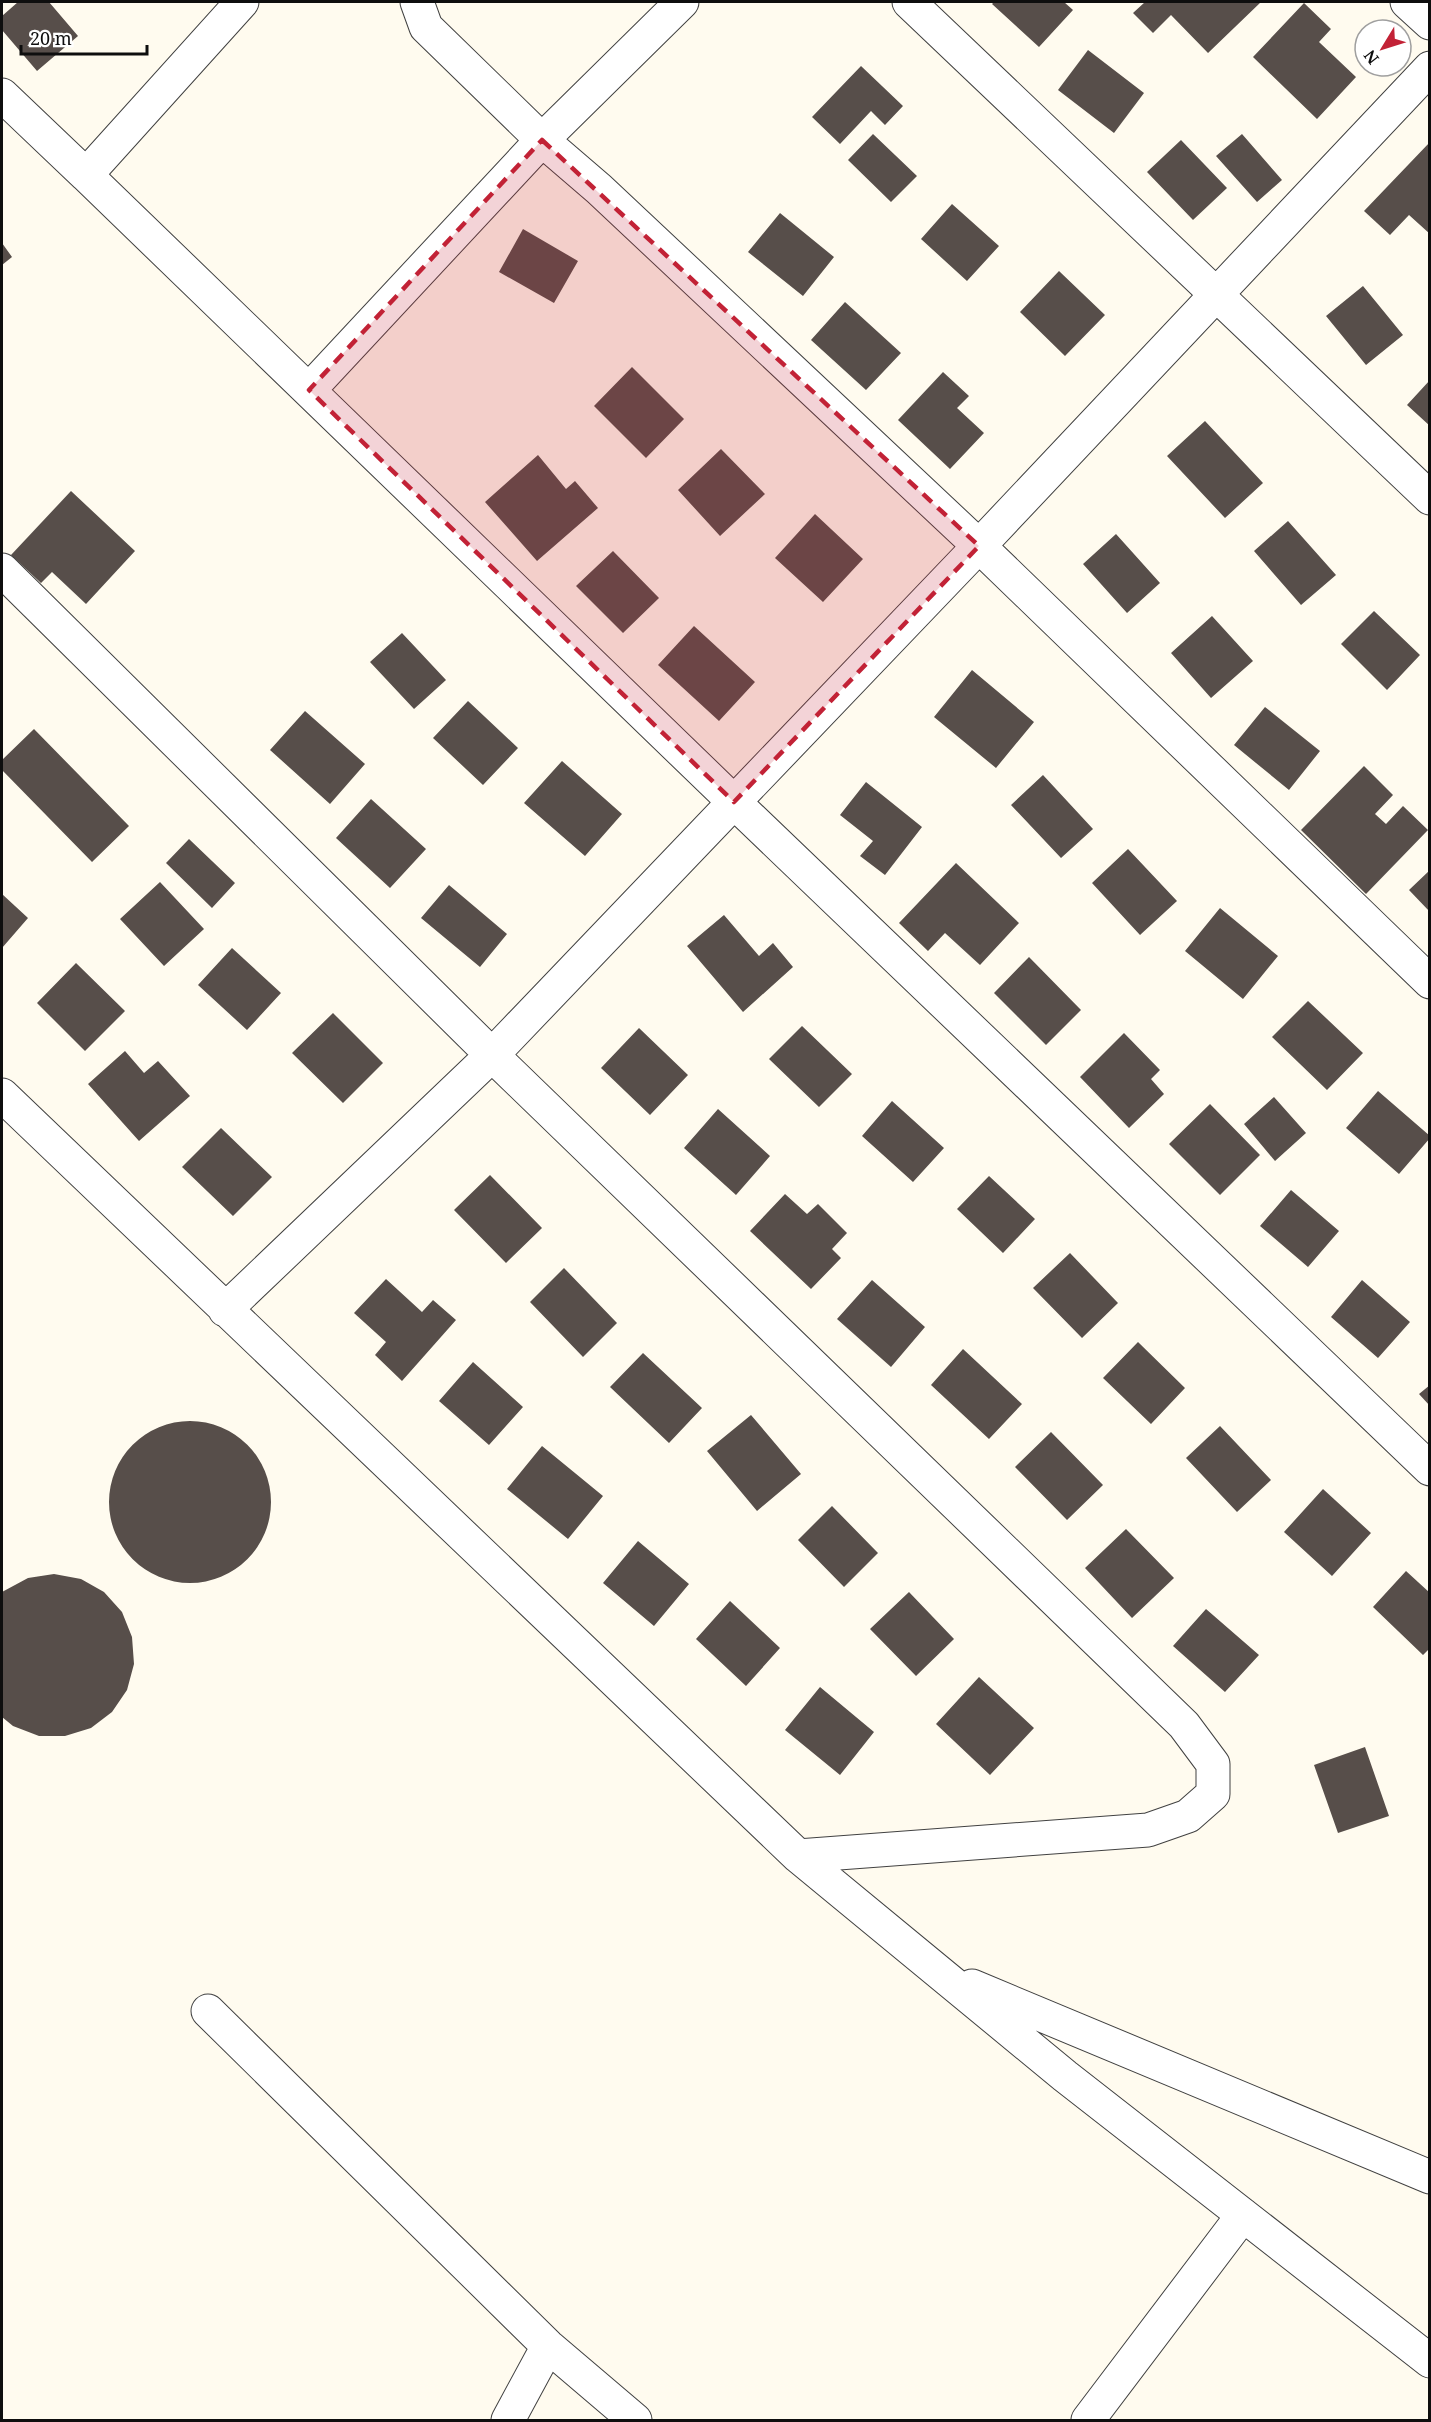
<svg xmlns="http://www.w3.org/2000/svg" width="1431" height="2422" font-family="'Noto Serif',serif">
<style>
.building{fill:#574e4a}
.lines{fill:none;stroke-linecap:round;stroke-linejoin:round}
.minor-casing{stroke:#414141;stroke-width:35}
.minor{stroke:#fff;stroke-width:33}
.marked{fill:#c22236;fill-opacity:0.2;stroke:#c22236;stroke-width:4.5;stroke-dasharray:12 8;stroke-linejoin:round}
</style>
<rect width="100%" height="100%" fill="#fffbef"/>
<path class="building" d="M18,2h31l29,34 -41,35 -35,-41v-14z
M994,2h70l9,8 -34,37 -47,-43z
M1145,2h116l-53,51 -37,-38 -18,18 -20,-20z
M1304,3l27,26 -12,13 37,35 -39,42 -64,-62z
M1088,50l56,43 -30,40 -56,-43z
M861,66l42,40 -18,19 -14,-14 -31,33 -28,-27z
M873,134l44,42 -26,26 -43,-42z
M1242,134l40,46 -25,22 -41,-46z
M1181,140l46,48 -34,32 -46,-48z
M1430,142v92l-21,-19 -19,20 -26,-24z
M952,204l47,42 -32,35 -46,-42z
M780,213l54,44 -31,39 -55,-44z
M523,229l55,32 -24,42 -55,-31z
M2,243l10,14 -10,8z
M1059,271l46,44 -40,41 -45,-44z
M1363,286l40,49 -37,30 -40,-49z
M845,302l56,51 -35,37 -55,-50z
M632,367l52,52 -38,39 -52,-52z
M943,372l26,24 -12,12 27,25 -34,36 -52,-49z
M1430,380v46l-23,-21z
M1205,421l58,62 -38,35 -58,-62z
M721,449l44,45 -45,42 -42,-46z
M538,455l28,34 9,-8 23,27 -61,53 -52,-59z
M71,491l64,60 -49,53 -34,-32 -11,11 -30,-28z
M815,514l48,45 -40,43 -48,-44z
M1288,521l48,54 -35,30 -47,-54z
M1116,534l44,49 -33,30 -44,-49z
M613,551l46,47 -36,35 -47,-47z
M1374,611l46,44 -33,35 -46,-46z
M1212,616l41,45 -42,37 -40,-45z
M694,626l61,56 -36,39 -61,-56z
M402,633l44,47 -32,29 -44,-47z
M972,670l62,52 -38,46 -62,-51z
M468,701l50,47 -35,37 -50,-47z
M1265,707l55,44 -31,39 -55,-45z
M305,711l60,53 -35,40 -60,-54z
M34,729l95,97 -37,36 -90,-92v-10z
M562,761l60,53 -37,42 -61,-53z
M1364,766l29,29 -18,19 11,10 17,-18 25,24 -62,64 -65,-64z
M1043,775l50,54 -32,29 -50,-53z
M866,782l56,45 -37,48 -25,-19 13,-15 -33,-26z
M371,799l55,50 -36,39 -54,-50z
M189,839l46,44 -23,25 -46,-45z
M1128,849l49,52 -37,34 -48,-52z
M956,863l63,60 -39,42 -35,-32 -17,18 -29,-28z
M1430,870v42l-21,-22z
M160,882l44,47 -40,37 -44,-47z
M449,885l58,49 -27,33 -59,-49z
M2,894l26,24 -26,30z
M1220,908l58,48 -35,43 -58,-48z
M724,915l35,41 14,-13 20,24 -50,45 -56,-66z
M232,948l49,45 -34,37 -49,-45z
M1029,957l52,53 -35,35 -52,-52z
M76,963l49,48 -40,40 -48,-48z
M1308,1001l55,52 -36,37 -55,-53z
M333,1013l50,50 -40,40 -51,-50z
M802,1026l50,48 -33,33 -50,-48z
M639,1028l49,47 -38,40 -49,-47z
M1124,1033l36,37 -9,9 13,15 -35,34 -49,-51z
M125,1051l19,22 14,-12 32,35 -51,45 -51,-57z
M1378,1091l52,45v2l-31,36 -53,-46z
M1274,1097l32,36 -31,28 -31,-37z
M892,1101l52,47 -31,34 -51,-46z
M1210,1104l50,51 -40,40 -51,-51z
M718,1109l52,47 -34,39 -52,-47z
M221,1128l51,49 -39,39 -51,-49z
M490,1175l52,53 -36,35 -52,-53z
M989,1176l46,43 -32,34 -46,-44z
M1291,1190l48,41 -31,36 -48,-41z
M785,1194l22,20 11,-10 29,29 -15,16 9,9 -30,31 -61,-58z
M1070,1253l48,50 -36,35 -49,-50z
M564,1268l53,55 -34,34 -53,-55z
M386,1279l36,33 11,-12 23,20 -54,61 -27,-26 11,-13 -32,-29z
M872,1280l53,47 -34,40 -54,-48z
M1362,1280l48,42 -32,36 -47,-41z
M1138,1342l47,46 -34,36 -48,-46z
M963,1349l59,55 -33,35 -58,-54z
M643,1353l59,55 -33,35 -59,-56z
M473,1362l50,45 -34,38 -50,-44z
M1430,1385v21l-11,-12z
M751,1415l50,59 -44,37 -50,-60z
M109 1502a81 81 0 1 1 162 0a81 81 0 1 1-162 0Z
M1220,1426l51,54 -34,32 -51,-54z
M1051,1432l52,53 -36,35 -52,-53z
M542,1446l61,50 -35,43 -61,-50z
M1323,1489l48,44 -39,43 -48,-44z
M832,1506l46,47 -34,34 -46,-47z
M1126,1529l48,49 -42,40 -47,-50z
M638,1541l51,43 -35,42 -51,-43z
M1406,1571l24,22v55l-7,7 -50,-48z
M54,1574l27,5 23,13 18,20 10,25 2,27 -7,26 -15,22 -21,16 -26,8h-26l-26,-10 -11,-9v-125l26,-14z
M909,1592l45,47 -38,37 -46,-47z
M730,1601l50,47 -34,38 -50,-47z
M1206,1609l53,46 -34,37 -52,-46z
M979,1677l55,51 -44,47 -54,-51z
M820,1687l54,45 -34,43 -55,-45z
M1365,1747l24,69 -51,17 -24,-68z"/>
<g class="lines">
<g class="minor-casing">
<path id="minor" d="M242,2l-156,173 648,627 696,667
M417,2l9,25 116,113 57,49 380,357 451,436
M909,2l521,496
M1407,2l23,21
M2,95l84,80
M309,390l233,-250 140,-138
M2,570l490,485 692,670 29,39v30l-25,22 -40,14 -350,26
M2,1095l796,761 267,220 365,285
M225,1310l267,-255 487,-509 451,-478
M972,1986l458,191
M208,2011l340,335 87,74
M508,2420l40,-74
M1088,2420l155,-205"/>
</g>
<use href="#minor" class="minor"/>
</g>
<path class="marked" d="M542,140l437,406 -245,256 -425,-412z"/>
<rect width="1431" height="2422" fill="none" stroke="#0e0e0e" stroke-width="6"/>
<g transform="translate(1383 48) rotate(232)"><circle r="28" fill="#ffffff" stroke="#9f9f9f" stroke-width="1.5"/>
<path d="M0-4.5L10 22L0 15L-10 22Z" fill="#c22236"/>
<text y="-9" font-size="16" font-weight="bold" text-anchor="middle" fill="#0e0e0e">N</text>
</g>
<path d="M21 45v9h126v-9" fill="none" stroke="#0e0e0e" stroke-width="3"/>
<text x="30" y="45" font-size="18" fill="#0e0e0e" stroke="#ffffff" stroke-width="4.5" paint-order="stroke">20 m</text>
</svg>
